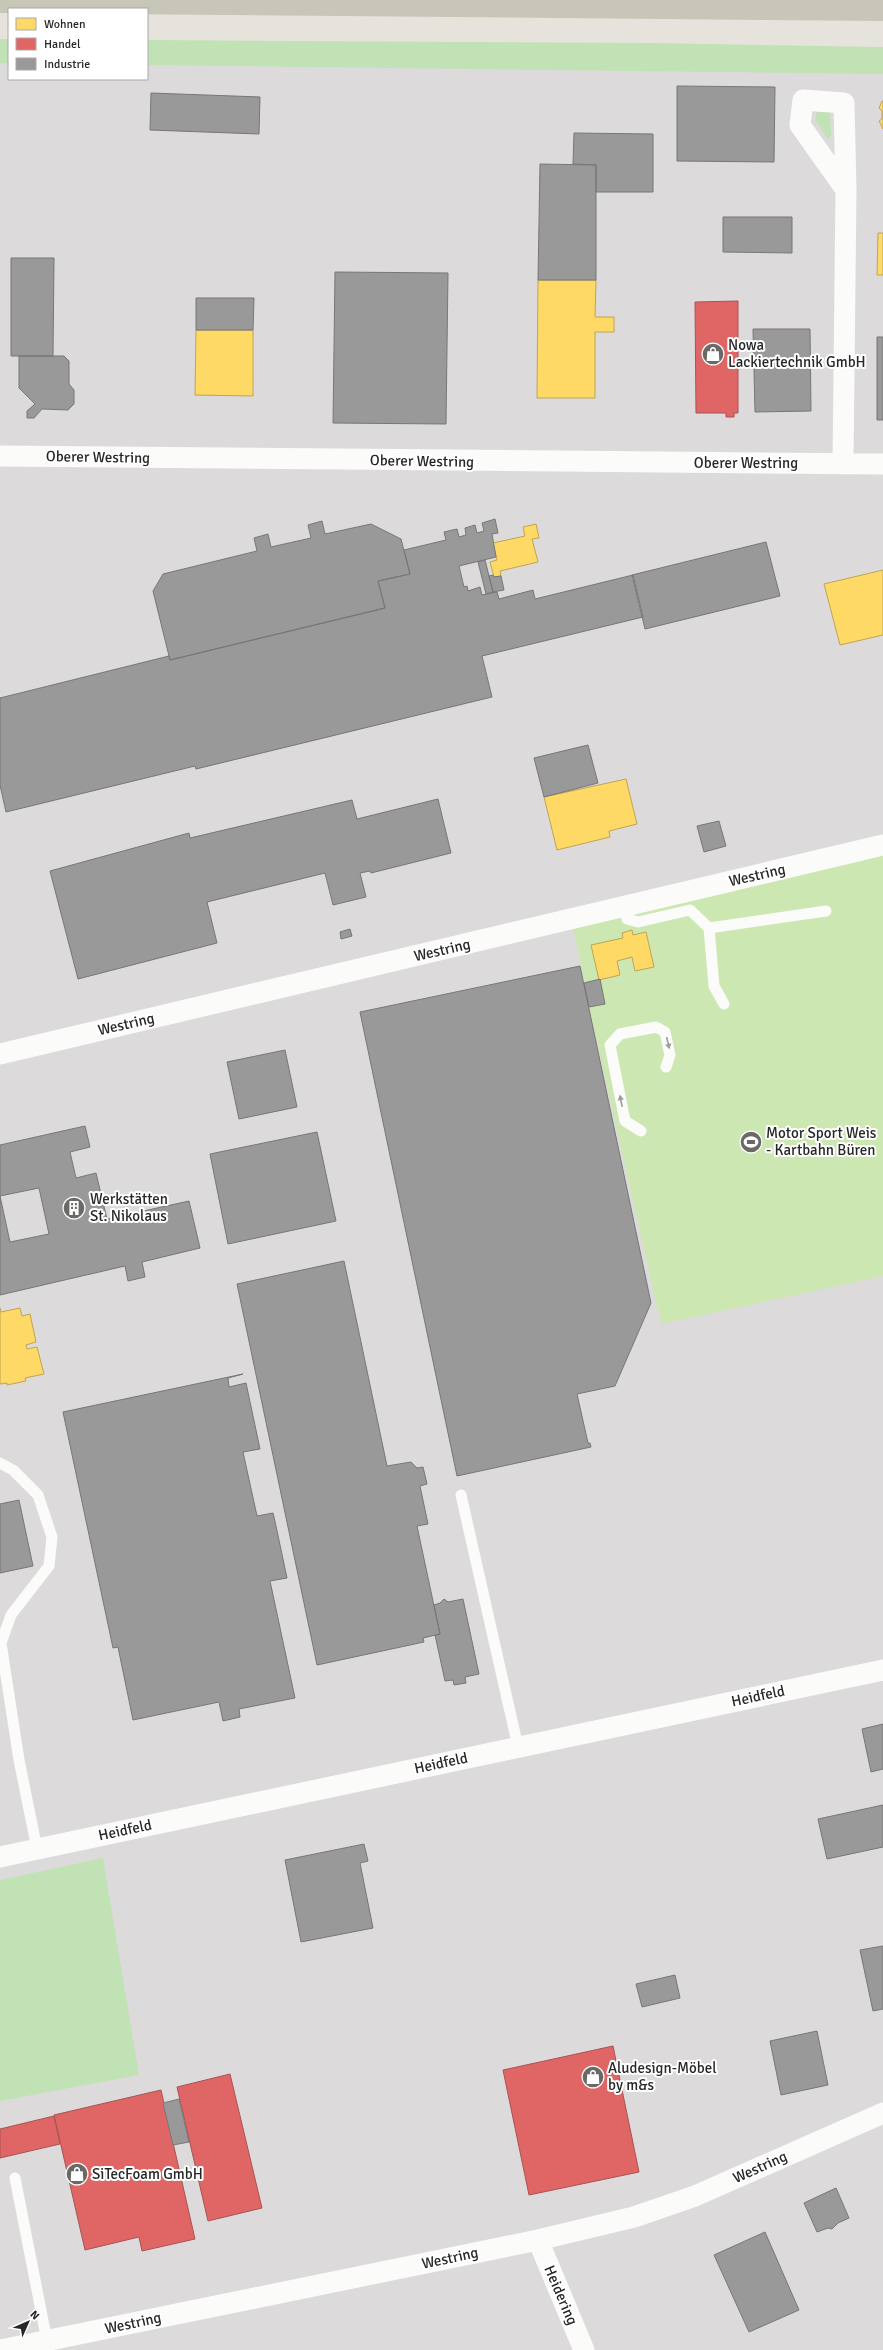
<svg xmlns="http://www.w3.org/2000/svg" width="883" height="2350" font-family="Signika,sans-serif">
<style>
.industrial{fill:#dddadb}
.green{fill:#c1e2b4}
.pitch{fill:#cce7b1}
.homes{fill:#ffd966;stroke:#bea453}
.shops{fill:#e06666;stroke:#a85353}
.industry{fill:#999;stroke:#777;fill-rule:evenodd}
.lines{fill:none;stroke-linecap:round;stroke-linejoin:round}
.lane{stroke:#fbfbfa;stroke-width:11}
.street{stroke:#fbfbfa;stroke-width:21}
.primary{stroke:#c8c6b7;stroke-width:22}
.oneway{fill:#9c9c9b}
.labels{text-anchor:middle;dominant-baseline:central;stroke-width:4;stroke-linejoin:round;paint-order:stroke}
.poi-label{font-size:15px;fill:#272727;stroke:#fff;text-anchor:start}
.street-label{font-size:15px;fill:#272727;stroke:#fff}
</style>
<rect width="100%" height="100%" fill="#e6e3dc"/>
<path class="industrial" d="M0,63h9v16h138v-15l736,7v2279h-883z"/>
<path class="green" d="M0,39h9v24h-9z
M147,40l506,3 230,4v27l-736,-9z
M825,110l5,3 1,23 -3,3 -12,-18v-8z
M103,1858l36,217 -139,26v-221z"/>
<path class="pitch" d="M883,855v421l-222,48 -72,-317 -16,-81z"/>
<path class="homes" d="M882,101h1v28l-4,-8 3,-2v-8l-3,-3z
M878,233h5v42h-6z
M538,280h58l-1,37h19v15h-19v66h-58z
M196,330h57v66l-58,-1z
M536,524l3,14 -7,1 6,23 -38,9 1,5 -7,1 -4,-15 7,-2 -4,-17 32,-7 -2,-9z
M883,570v65l-43,10 -16,-61z
M626,779l11,45 -28,7 1,6 -53,13 -13,-53z
M632,930l1,5 13,-3 8,35 -19,4 -3,-14 -15,4 3,14 -21,5 -8,-35 32,-7 -1,-5z
M0,1308l1,4 19,-4 2,8 8,-2 6,28 -10,3 1,4 10,-2 7,27 -19,4 1,3 -19,4v-2l-7,1z"/>
<path class="shops" d="M738,301v112h-4v4h-8v-4h-30l-1,-111z
M613,2046l26,126 -110,23 -26,-125z
M230,2074l32,134 -54,13 -31,-134z
M161,2090l34,149 -53,12 -3,-14 -54,13 -31,-135z
M54,2116l6,28 -60,14v-29z"/>
<path class="industry" d="M677,86l98,1 -1,75 -97,-1z
M151,93l109,4 -1,37 -109,-4z
M574,133l79,1v58h-57v-27l-23,-1z
M540,164l56,1v115h-58z
M723,217h69v36l-69,-1z
M11,258h43l-1,98h-42z
M335,272l113,1 -2,151 -113,-1z
M196,298h58l-1,32h-57z
M753,329h57l1,82 -56,1z
M877,337h6v83h-6z
M19,356h45l5,5v23l5,6v14l-6,6 -26,-1 -8,9h-7v-7l8,-7 -16,-16z
M495,519l3,14 -6,1 4,23 -37,9 5,21 3,-1 1,5 12,-4 2,8 15,-3 2,7 34,-9 2,9 98,-24 10,42 -161,39 10,41 -296,72 -1,-3 -189,46 -6,-27v-87l169,-42 1,4 215,-52 -7,-27 32,-7 -6,-24 42,-10 -2,-8 13,-3 2,8 7,-2 -1,-7 10,-3 2,8 7,-2 -2,-8z
M322,521l3,13 46,-10 30,15 9,35 -32,7 7,27 -215,52 -17,-69 10,-17 94,-23 -3,-13 14,-4 3,13 40,-9 -3,-13z
M766,542l14,54 -135,33 -13,-54z
M485,560l8,32 -7,2 -8,-32z
M493,575l1,2 7,-1 3,14 -11,2 -4,-16z
M588,745l10,38 -54,14 -10,-39z
M438,799l13,54 -80,20 -1,-2 -10,2 6,24 -33,8 -8,-32 -118,29 10,41 -139,36 -28,-108 139,-38 1,5 162,-38 5,19z
M719,821l7,25 -22,6 -7,-26z
M350,929l2,7 -11,3 -1,-7z
M580,966l71,337 -36,83 -38,8 11,49h2l1,4 -134,29 -97,-464z
M600,979l5,25 -16,3 -5,-24z
M285,1050l12,57 -58,12 -12,-57z
M85,1126l5,21 -20,5 6,26 20,-5 11,46 82,-18 11,47 -58,14 3,15 -17,4 -3,-15 -125,29v-150zM39,1188l10,46 -39,8 -10,-46z
M317,1132l19,89 -108,23 -18,-90z
M344,1261l43,205 24,-4 6,6 6,-1 4,17 -7,2 8,38 -11,2 23,108 -17,4 1,4 -107,23 -80,-381z
M243,1374l-15,4 1,9 17,-4 14,66 -17,3 14,64 16,-3 3,13 11,52 -17,3 25,117 -56,11 1,8 -17,4 -4,-19 -86,18 -15,-73 -5,1 -50,-236z
M19,1500l14,66 -33,7v-69z
M444,1599l4,3 15,-3 16,75 -14,3 1,6 -12,2 -1,-5 -8,1 -10,-46 5,-1 -6,-29 6,-2z
M883,1724v45l-12,3 -9,-43z
M883,1805v42l-56,12 -9,-40z
M364,1844l4,17 -8,2 13,65 -72,14 -16,-82z
M883,1946v63l-10,2 -13,-61z
M675,1975l5,23 -38,9 -6,-23z
M817,2031l11,54 -47,10 -11,-54z
M179,2099l10,43 -16,3 -10,-42z
M836,2188l13,30 -11,5 -6,6 -4,-1 -11,4 -13,-29z
M765,2232l34,78 -50,22 -35,-77z"/>
<g class="lines">
<path class="lane" d="M624,907l3,12 11,3 52,-12 19,18 5,58 10,18
M709,928l117,-17
M641,1131l-16,-10 -15,-76 10,-11 36,-7 9,5 5,23 -4,12
M0,1463l13,7 25,25 14,42 -3,29 -38,49 -10,28 18,117 18,89
M461,1495l57,252
M15,2178l32,163"/>
<path class="street" d="M0,456l883,8
M843,464l3,-274 -2,-87 -41,-3 -3,25 46,65
M0,1054l883,-209
M0,1857l883,-187
M538,2240l46,110
M1,2350l537,-110 96,-23 61,-21 188,-83"/>
<path class="primary" d="M0,2l883,8"/>
</g>
<defs><path id="oneway-solid" d="M-6-.8H1V-3.2L6.5 0L1 3.2V.8H-6Z"/></defs>
<g class="oneway">
<use href="#oneway-solid" transform="translate(668 1043) rotate(77)"/>
<use href="#oneway-solid" transform="translate(621 1101) rotate(-101)"/>
</g>
<defs>
<g id="shop-disc" transform="scale(1.15)"><circle r="9.5" fill="#6a6966" stroke="#fff"/><path d="M-5-2.5h2.3a2.7 3.5 0 0 1 5.4 0H5L5.5 6h-11ZM-1.5-2.5h3a1.5 2.3 0 0 0-3 0Z" fill="#fff"/></g>
<g id="stadium-disc" transform="scale(1.15)"><circle r="9.5" fill="#6a6966" stroke="#fff"/><path d="M0-5a6.5 5 0 1 0 0 10a6.5 5 0 1 0 0-10ZM-3.5-1.8h7v3.6h-7Z" fill="#fff"/></g>
<g id="building-disc" transform="scale(1.15)"><circle r="9.5" fill="#6a6966" stroke="#fff"/><path d="M-4-6H4V6H1V3H-1V6H-4ZM-2.5-4.3h1.7v1.8h-1.7ZM.8-4.3h1.7v1.8H.8ZM-2.5-1h1.7V.8h-1.7ZM.8-1h1.7V.8H.8Z" fill="#fff"/></g>
</defs>
<g fill-rule="evenodd">
<use href="#shop-disc" x="713" y="354"/>
<use href="#stadium-disc" x="751" y="1142"/>
<use href="#building-disc" x="74" y="1208"/>
<use href="#shop-disc" x="593" y="2077"/>
<use href="#shop-disc" x="77" y="2174"/>
</g>
<g class="labels">
<g class="poi-label">
<text x="728" y="345">Nowa<tspan x="728" dy="17">Lackiertechnik GmbH</tspan></text>
<text x="766" y="1133">Motor Sport Weis<tspan x="766" dy="17">- Kartbahn Büren</tspan></text>
<text x="90" y="1199">Werkstätten<tspan x="90" dy="17">St. Nikolaus</tspan></text>
<text x="608" y="2068">Aludesign-Möbel<tspan x="608" dy="17">by m&amp;s</tspan></text>
<text x="92" y="2174">SiTecFoam GmbH</text>
</g>
<g class="street-label">
<text transform="translate(98 457) rotate(1)">Oberer Westring</text>
<text transform="translate(422 461) rotate(1)">Oberer Westring</text>
<text x="746" y="463">Oberer Westring</text>
<text transform="translate(757 875) rotate(-13)">Westring</text>
<text transform="translate(442 950) rotate(-13)">Westring</text>
<text transform="translate(126 1024) rotate(-13)">Westring</text>
<text transform="translate(758 1696) rotate(-12)">Heidfeld</text>
<text transform="translate(441 1763) rotate(-12)">Heidfeld</text>
<text transform="translate(125 1830) rotate(-12)">Heidfeld</text>
<text transform="translate(760 2167) rotate(-24)">Westring</text>
<text transform="translate(450 2258) rotate(-12)">Westring</text>
<text transform="translate(561 2295) rotate(67)">Heidering</text>
<text transform="translate(133 2323) rotate(-12)">Westring</text>
</g>
</g>
<rect x="8" y="8" width="140" height="72" fill="#ffffff" stroke="#a9a9a9"/>
<rect x="16" y="18" width="20" height="12" fill="#ffd966" stroke="#a9a9a9"/>
<text x="44" y="28" font-size="12" fill="#272727">Wohnen</text>
<rect x="16" y="38" width="20" height="12" fill="#e06666" stroke="#a9a9a9"/>
<text x="44" y="48" font-size="12" fill="#272727">Handel</text>
<rect x="16" y="58" width="20" height="12" fill="#999999" stroke="#a9a9a9"/>
<text x="44" y="68" font-size="12" fill="#272727">Industrie</text>
<g transform="translate(28 2322) rotate(45)" stroke="#ffffff" stroke-width="3" paint-order="stroke">
<path d="M0-3L7 15L0 10L-7 15Z" fill="#272727"/>
<text y="-6" font-size="11" font-weight="bold" text-anchor="middle" fill="#272727">N</text>
</g>
</svg>
